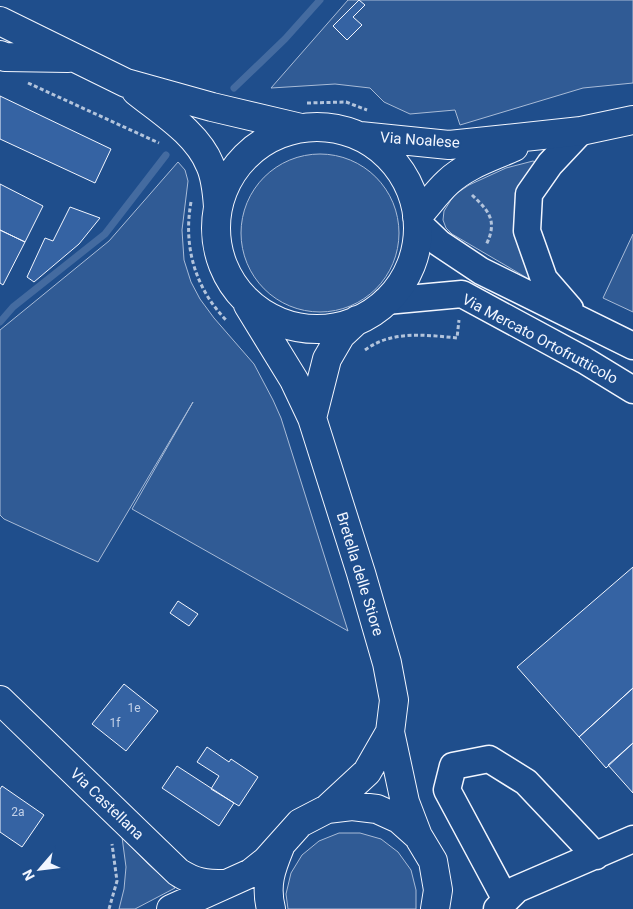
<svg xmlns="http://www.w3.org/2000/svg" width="633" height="909" font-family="Roboto,sans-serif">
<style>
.built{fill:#305b95;stroke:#a8bbd7}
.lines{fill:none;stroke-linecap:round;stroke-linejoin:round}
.stream{stroke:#446ba0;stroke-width:7}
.building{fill:#3563a3;stroke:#f2f6ff}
.minor-casing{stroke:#f2f6ff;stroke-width:29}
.major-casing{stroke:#f2f6ff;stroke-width:30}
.path{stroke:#b3c4dc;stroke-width:3;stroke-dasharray:4 2.5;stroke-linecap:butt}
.minor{stroke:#1f4e8c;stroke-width:26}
.major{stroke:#1f4e8c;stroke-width:28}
.labels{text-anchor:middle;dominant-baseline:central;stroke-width:4;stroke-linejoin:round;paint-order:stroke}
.number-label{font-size:12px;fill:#c3d1e8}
.street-label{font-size:15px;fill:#f2f6ff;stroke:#1f4e8c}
</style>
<rect width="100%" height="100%" fill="#1f4e8c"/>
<path class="built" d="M348,0h285v83l-50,5 -123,37 -5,-15 -45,4 -26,-12 -14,-14 -35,-4 -64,4z
M241 233a79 79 0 1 1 158 0a79 79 0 1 1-158 0Z
M533,161l5,2 1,122 -87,-51 -6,-6 -3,-8 1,-9 10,-16 15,-10 37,-17z
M178,162l7,8 3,11 -6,49 2,30 7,22 9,17 14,19 40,46 19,36 8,18 67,213 -216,-122 61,-107 -95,160 -94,-43 -4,-4v-185l109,-89z
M633,234v78l-30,-14z
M339,833h21l21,6 17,13 13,18 5,20v19h-128l-2,-15 5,-21 11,-18 17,-14z
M122,837l26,27 27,24 -40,21h-16l5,-20 2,-22z"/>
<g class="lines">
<path class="stream" d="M234,88l51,-49 35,-39
M0,322l13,-15 92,-73 61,-79"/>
</g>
<path class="building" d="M359,0l6,5 -12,12 9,8 -15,15 -14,-14z
M0,96l111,53 -16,34 -95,-44z
M0,184l43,22 -18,36 -25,-12z
M70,207l30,11 -21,26 -45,38 -7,-5 18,-39 8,3z
M0,230l25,12 -22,43 -3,-2z
M633,567v121l-54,49 -62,-70z
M178,601l20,13 -9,12 -19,-13z
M124,684l34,27 -32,40 -34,-27z
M633,688v55l-27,25 -27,-31z
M633,743v50l-25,-28z
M207,747l22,15 2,-3 27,18 -19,29 -28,-17 8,-13 -22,-14z
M177,766l57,37 -15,23 -57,-38z
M2,786l42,29 -22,32 -22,-15v-43z"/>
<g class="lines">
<g class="minor-casing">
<path id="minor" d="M418,223l21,20 42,28 152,75
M386,301l76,-7 122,66 49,30
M570,309l-26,-30 -17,-48 2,-37 21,-30 31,-33
M506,900l-59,-110 6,-24 36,-7 37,23 70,74
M497,909l20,-20 116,-50"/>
</g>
<g class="major-casing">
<path id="major" d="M0,21l126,62 86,24 89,21
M0,55l5,2 63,1
M136,91c26,21 61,42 74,74 6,13 7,28 8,42
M216 228a101 101 0 1 1 202 0a101 101 0 1 1-202 0Z
M360,136l89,9 132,-14 52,-11
M417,217c11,-12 20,-25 31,-35 18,-17 44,-25 66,-35
M248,305l46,75 18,38 49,155 26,90 7,37 -4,32 15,70 13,34
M312,418l15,-59 14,-24 16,-15
M0,700l178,172c17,11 27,12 47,12
M327,809l40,-37 23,-40
M171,909l80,-36 15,-12 34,-38 27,-14 25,-3 25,3 22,10 19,17 15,25 5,29 -3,19
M271,909c-6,-24 0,-40 9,-62"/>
</g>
<path class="path" d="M28,83l131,60
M307,103l39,-1 21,8
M472,195c17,16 26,26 14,50
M191,202c-8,44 4,86 35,118
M365,350c27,-20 61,-15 92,-12l2,-18
M109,909l8,-28 -5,-37"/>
<use href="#minor" class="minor"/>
<use href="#major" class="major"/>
</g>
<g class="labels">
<g class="number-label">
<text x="134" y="708">1e</text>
<text x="115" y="723">1f</text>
<text x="18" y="812">2a</text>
</g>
<g class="street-label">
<text transform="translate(420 140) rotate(4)">Via Noalese</text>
<text transform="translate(540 339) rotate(28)">Via Mercato Ortofrutticolo</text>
<text transform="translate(360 574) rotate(73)">Bretella delle Stiore</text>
<text transform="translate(107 804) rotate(44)">Via Castellana</text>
</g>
</g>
<g transform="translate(40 869) rotate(242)" stroke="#1f4e8c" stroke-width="4" paint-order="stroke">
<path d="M0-4L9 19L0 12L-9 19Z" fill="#f2f6ff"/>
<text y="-8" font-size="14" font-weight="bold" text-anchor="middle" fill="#f2f6ff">N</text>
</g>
</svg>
